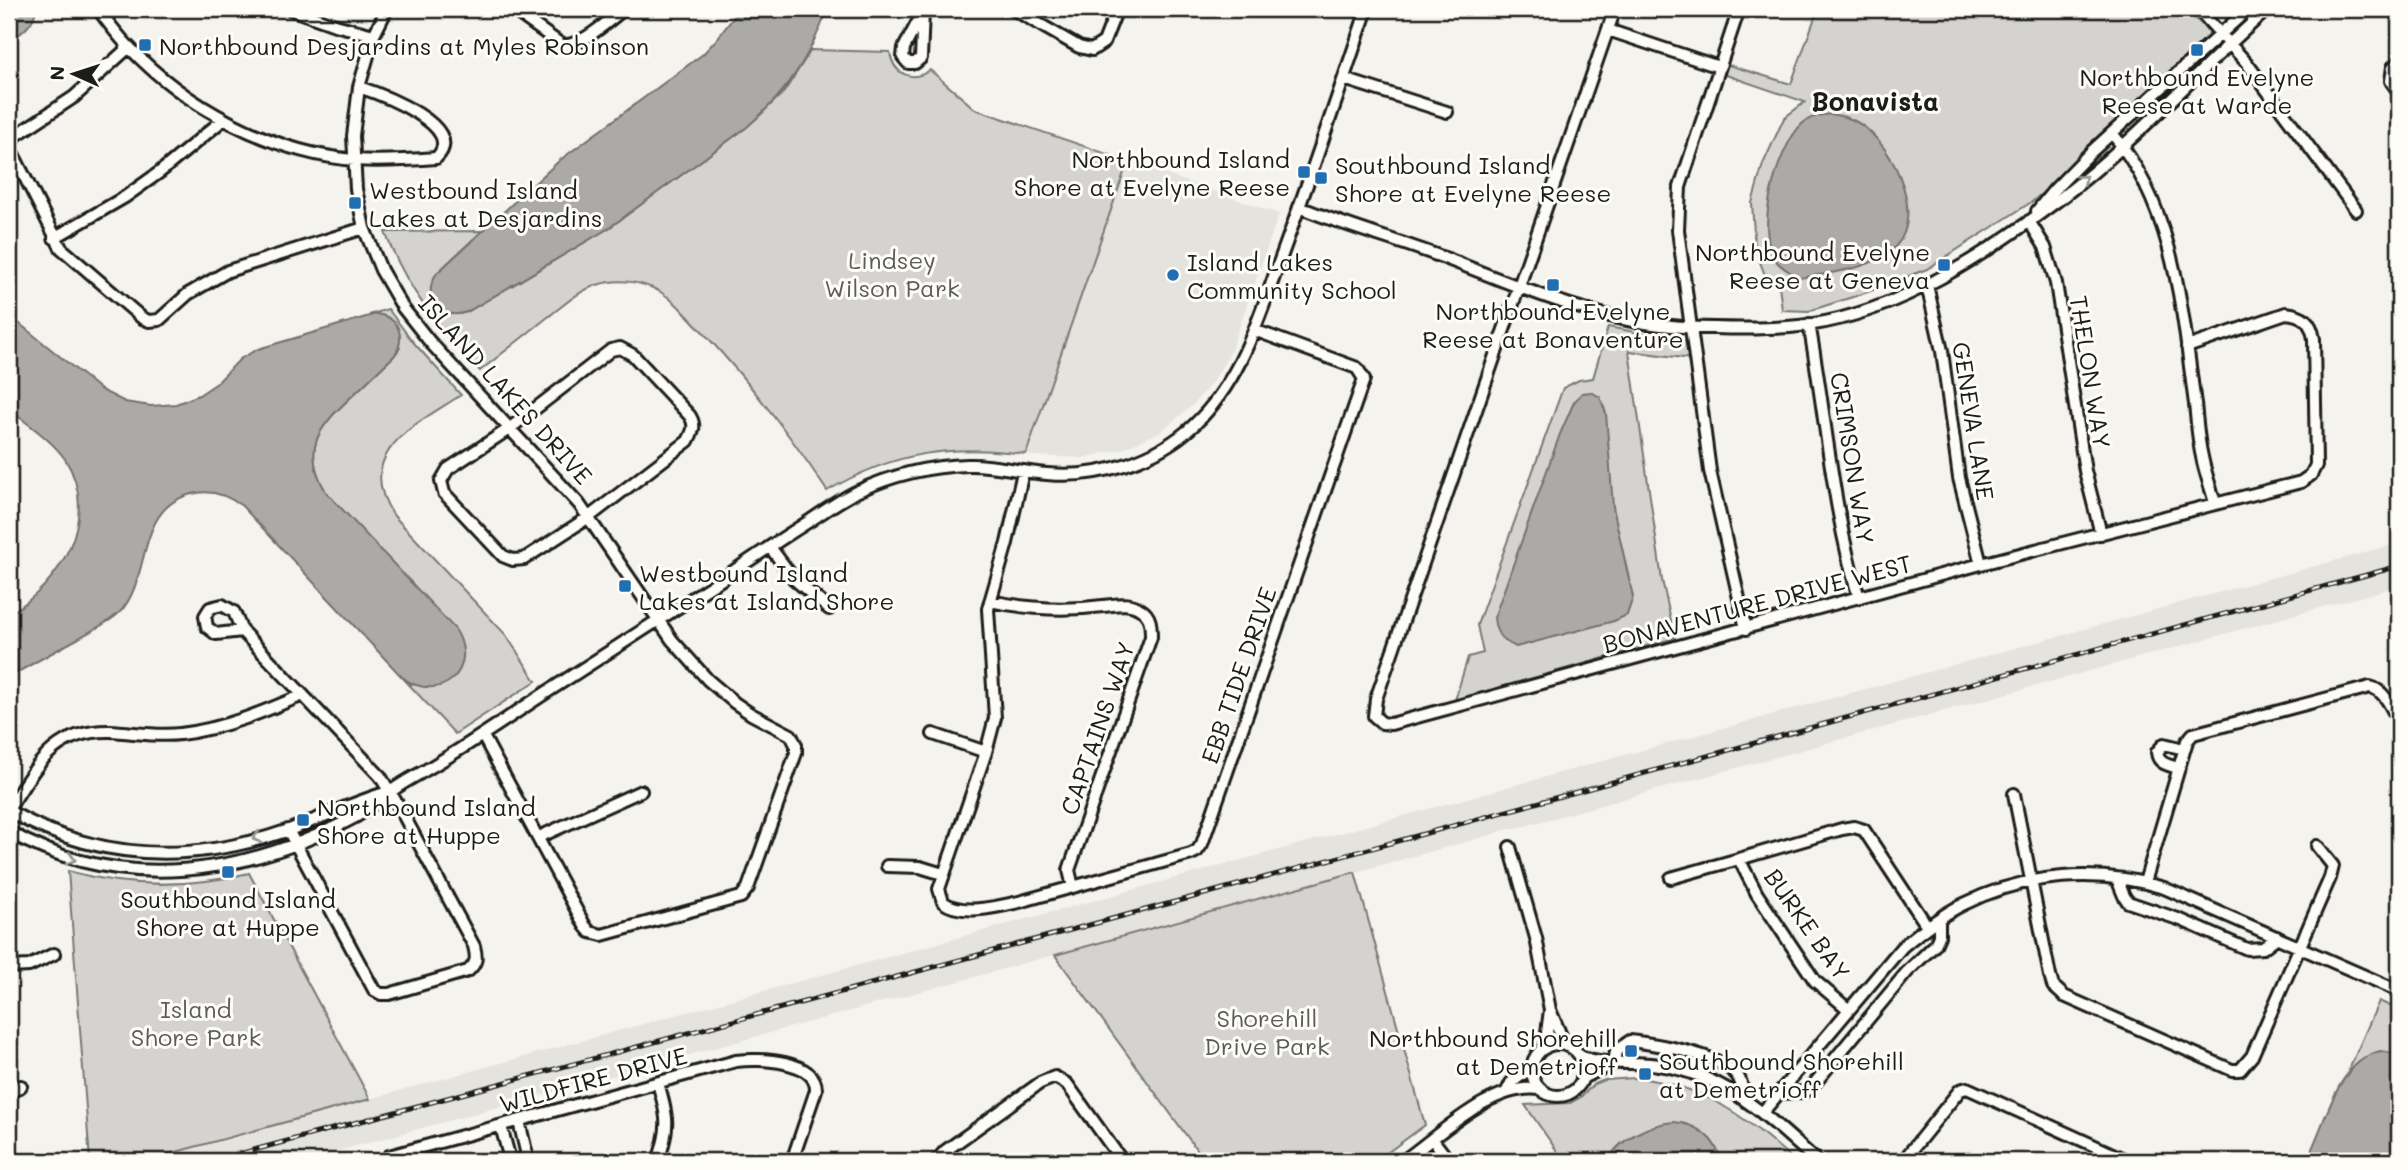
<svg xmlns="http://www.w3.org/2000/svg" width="2408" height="1170" font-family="Mali,sans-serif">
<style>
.built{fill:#e4e3de}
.green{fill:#d4d3cf;stroke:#787876;stroke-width:2}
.water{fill:#abaaa6;stroke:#72716f;stroke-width:2}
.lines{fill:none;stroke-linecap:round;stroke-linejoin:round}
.minor-casing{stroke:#1c1c1c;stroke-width:16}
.minor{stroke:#fdfcf7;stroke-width:10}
.rail-casing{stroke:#1c1c1c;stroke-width:5}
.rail{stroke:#fdfcf7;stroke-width:2.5;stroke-dasharray:8;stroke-linecap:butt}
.oneway{stroke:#989794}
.poi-dot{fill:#1f6fb2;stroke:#fdfcf7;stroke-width:2.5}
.labels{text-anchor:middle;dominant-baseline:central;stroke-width:6;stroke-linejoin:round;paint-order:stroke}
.poi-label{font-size:24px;fill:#1c1c1c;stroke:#fdfcf7;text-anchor:start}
.park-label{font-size:24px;fill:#5c5c5b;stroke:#fdfcf7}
.street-label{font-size:24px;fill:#1c1c1c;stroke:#fdfcf7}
.neighbourhood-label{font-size:26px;font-weight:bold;fill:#1c1c1c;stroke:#fdfcf7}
</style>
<rect width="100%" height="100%" fill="#f4f3ee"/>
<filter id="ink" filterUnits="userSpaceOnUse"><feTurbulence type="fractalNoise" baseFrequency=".0143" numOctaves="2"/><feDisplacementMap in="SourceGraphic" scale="14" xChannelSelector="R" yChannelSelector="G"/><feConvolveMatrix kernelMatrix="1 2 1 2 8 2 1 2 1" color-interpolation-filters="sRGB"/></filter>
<g filter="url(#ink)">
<path class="built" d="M1128,161l151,53 -49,139 -17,28 -21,25 -32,26 -38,17 -39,9 -49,-2 -8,-2z
M2399,543v43l-878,241 -17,3 -13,5 -663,182 -527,144h-158z"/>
<path class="green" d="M1818,9h368l31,31 -184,161 -106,68 -62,24 -56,18 -27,-1 -3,-25 -14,-10 -10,-26 -3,-46 11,-39 21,-46 21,-16 -82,-28 2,-10 66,20z
M811,50l79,2c3,22 22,31 40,18l45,39 153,52 -102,293c-76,-10 -133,-2 -199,37 -37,-57 -79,-110 -125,-160 -14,-14 -26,-30 -43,-40 -19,-10 -42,-13 -62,-6 -19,6 -34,21 -49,32 -23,18 -45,36 -68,54 -43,-46 -72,-79 -95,-139l97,-1 -45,42 30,39 142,-84 138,-101 37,-35z
M388,309l26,34 47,52c-44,29 -110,58 -67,121l112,119 30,46 -81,53 -53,-57 10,8 -86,-193c-25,-43 -8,-64 24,-94 15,-14 29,-28 44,-42l6,-8 -24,-34 -7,1z
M1608,327l82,15 2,17 -63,-8 33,229 13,58 -220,62 13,-43 15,-4 -6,-28 86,-237 16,-8 14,-2z
M68,871c61,17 120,17 181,2l121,226 -227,62h-53z
M1355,872l70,253 -49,36h-171l-150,-206z
M2379,1001l20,9v44l-6,-2 -45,20z
M1635,1078c69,6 110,39 160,83h-74l-2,-7 -108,1 -3,6h-44l-39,-56 45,-2 11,-6 13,-13 11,-4z"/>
<path class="water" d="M9,9h27c-2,16 -14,24 -27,32z
M740,9h88c-20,50 -40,83 -81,118l-138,101 -142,84c-27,10 -47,-16 -30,-39l123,-113 143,-106 13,-14z
M1832,114c7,2 15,3 21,6 36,17 75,93 42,127 -23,23 -66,26 -96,31 -7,-5 -17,-10 -22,-16 -24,-29 0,-114 25,-138 9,-8 19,-9 30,-10z
M376,314c24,3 30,24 18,42 -15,14 -29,28 -44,42 -32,30 -49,51 -24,94l129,137c26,40 -15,77 -53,48l-160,-171c-14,-10 -28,-16 -45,-13 -63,10 -44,84 -77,119 -11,11 -28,18 -41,26 -24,13 -47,26 -70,39v-63c52,-30 92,-98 56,-155 -14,-20 -38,-35 -56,-50v-94l92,75 24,12 26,4 25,-2 23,-9 18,-12 23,-24 18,-10z
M1591,392l9,5 6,16 7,94 20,90 -6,18 -13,6 -98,26c-15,-7 -20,-12 -22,-29l66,-184 14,-32 8,-9z
M2380,1051l19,3v102l-3,5h-90c20,-36 29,-98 74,-110z
M1674,1122c23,2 42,16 47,39h-113c10,-22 42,-37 66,-39z"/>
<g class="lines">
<g class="minor-casing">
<path id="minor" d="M98,9c9,12 19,26 30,37 57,61 144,107 227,114 27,2 55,0 81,-2 33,-31 -56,-64 -77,-71
M290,9l45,16 39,10
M387,9l-13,26 -15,52 -6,49 3,53 8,39 17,42 22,38 27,34 149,162 93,136 36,40 27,23 16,11 40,21 5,10v8l-48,135 -7,9 -139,38 -12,-3 -5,-6 -102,-190
M512,9l50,36c18,3 47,-25 62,-36
M1013,9l66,38 13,3 12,-8 13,-33
M1615,9l-239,690 -2,17 8,7 9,1 590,-160 320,-82 10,-7 5,-10 -2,-126c-3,-18 -10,-24 -28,-26l-99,34
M1739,9l-59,178 -2,43 32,241 36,158
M2198,9l48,53 110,148
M923,12l-2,46 -6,5h-7l-5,-6 1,-9 19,-36 2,-3
M1608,30l111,37
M129,47l-55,50 -56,37 -7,6 -1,8 51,100 81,70 7,3 10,-1 29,-26 40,-23 136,-43
M2399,62l-6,5 -2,14 8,11
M1344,79l103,33
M2112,133c63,76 70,177 83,271 2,18 3,36 7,53 3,16 9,31 13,46
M1299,207c49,20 101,34 151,53 44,17 88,36 134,49 41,13 87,19 130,19 31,1 63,1 94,-3 92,-13 180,-72 253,-127 74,-56 137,-128 207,-189
M2037,211l17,-21 37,-38 157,-143
M2029,221l16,26 11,36 29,188 16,63
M54,238l71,-41 35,-25 64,-53
M1927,285l15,66 17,127 22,86
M1809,324c17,92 23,185 50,274
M620,348l13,7 57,61c6,10 3,15 -2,25l-99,76 -65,42 -11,1 -10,-4 -59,-63 -3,-12 7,-12 61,-40 102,-79z
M1023,472l-16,71 -19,66 7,109 -9,34 -47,137 4,13c18,14 54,5 76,0l172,-48 6,-3 5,-7 162,-465 -7,-11 -103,-38
M770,547l24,32 35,30
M990,601c38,8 75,10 113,5 12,-1 26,-5 37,3 11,6 11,17 11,28l-82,233 4,17
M242,631l-26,3 -9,-7 -2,-11 5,-8 12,-3 12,7 8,19 138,145 18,29 76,141c3,12 3,17 -6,25l-79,23h-8l-7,-4 -86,-160
M933,734l53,18
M2178,768c-10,-3 -20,-4 -21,-16l7,-8 20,5
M2014,794l36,182 3,10 11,10 168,74h8l12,-14 78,-178 3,-12 -16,-20
M9,808c27,-40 43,-78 101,-77 24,1 46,6 70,3 43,-5 83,-22 123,-39
M9,811c90,51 183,53 280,19 32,-12 63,-27 96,-37
M9,832c113,63 238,43 348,-16 13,-8 23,-18 36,-26 12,-9 25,-15 38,-23 41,-24 79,-51 119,-77 58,-37 115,-74 172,-111 29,-20 59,-40 89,-59 15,-10 29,-20 45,-28 36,-17 72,-26 112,-27 26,-1 52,7 79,9 51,5 110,-14 147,-49 49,-46 66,-112 89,-173 29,-80 57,-162 84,-243
M539,837l102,-46
M1510,847l26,91 14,72 15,35
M887,866l33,1 23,7
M1671,878l68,-19
M2117,879l7,17 4,6 53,18 66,29 16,-1 14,-11
M2145,882l42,-141 6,-7 177,-47c15,3 22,22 29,35
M9,967l20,-1 25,-12
M1848,1009l-33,-28 -58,-87 -18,-35 103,-30 12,-2 10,3 63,96
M1532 1070a26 26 0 1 1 52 0a26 26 0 1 1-52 0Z
M1545,1048l5,-38
M1580,1056c24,10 53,5 79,9 70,11 108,52 158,96
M1582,1078l32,-15 2,-12 14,-10c26,3 86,13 104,31 8,7 8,16 9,25
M1507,1091l4,-8 21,-16
M1778,1093l25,-1 7,-3 97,-117 28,-27 4,-9v-17
M9,1094l12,-8
M1762,1113l140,-166c19,-16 39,-32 62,-43 62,-31 134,-36 200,-16l235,103
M519,1121l7,30v4l-5,6
M501,1126l8,30 5,5
M1433,1140l16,21
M384,1161l5,-5 347,-95c23,-3 81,-1 80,29l-24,71
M658,1161c12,-34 10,-44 0,-78
M936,1161l9,-10 95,-68 15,-6 12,7 55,77
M1403,1161c37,-26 89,-79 137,-72
M1903,1161l57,-71 7,-2 161,73"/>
</g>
<use href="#minor" class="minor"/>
<g class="rail-casing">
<path id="rail" d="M213,1161l999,-269 1187,-326"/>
</g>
<use href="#rail" class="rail"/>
</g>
<defs><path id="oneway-chevron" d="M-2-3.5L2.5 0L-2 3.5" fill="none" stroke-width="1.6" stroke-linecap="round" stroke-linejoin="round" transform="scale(1.75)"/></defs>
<g class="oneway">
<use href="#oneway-chevron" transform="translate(2083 179) rotate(-41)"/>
<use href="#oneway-chevron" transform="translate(257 838) rotate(165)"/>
<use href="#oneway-chevron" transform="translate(71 859) rotate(15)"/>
</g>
</g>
<g class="poi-dot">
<rect x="138" y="38" width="14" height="14" rx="3.5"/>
<rect x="2190" y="43" width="14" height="14" rx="3.5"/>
<rect x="1297" y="165" width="14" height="14" rx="3.5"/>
<rect x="1314" y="171" width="14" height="14" rx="3.5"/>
<rect x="348" y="196" width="14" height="14" rx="3.5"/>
<rect x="1937" y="258" width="14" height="14" rx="3.5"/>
<circle cx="1173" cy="275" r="7"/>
<rect x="1546" y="278" width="14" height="14" rx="3.5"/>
<rect x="618" y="579" width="14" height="14" rx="3.5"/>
<rect x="296" y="813" width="14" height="14" rx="3.5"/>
<rect x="221" y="865" width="14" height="14" rx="3.5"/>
<rect x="1624" y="1044" width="14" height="14" rx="3.5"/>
<rect x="1638" y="1067" width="14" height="14" rx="3.5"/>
</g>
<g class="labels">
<g class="poi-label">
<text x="159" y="45">Northbound Desjardins at Myles Robinson</text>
<text x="2197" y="76" text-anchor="middle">Northbound Evelyne<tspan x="2197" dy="28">Reese at Warde</tspan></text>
<text x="1290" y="158" text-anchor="end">Northbound Island<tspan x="1290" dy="28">Shore at Evelyne Reese</tspan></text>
<text x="1335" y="164">Southbound Island<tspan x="1335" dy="28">Shore at Evelyne Reese</tspan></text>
<text x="369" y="189">Westbound Island<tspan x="369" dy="28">Lakes at Desjardins</tspan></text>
<text x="1930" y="251" text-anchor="end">Northbound Evelyne<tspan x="1930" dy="28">Reese at Geneva</tspan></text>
<text x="1187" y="261">Island Lakes<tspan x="1187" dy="28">Community School</tspan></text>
<text x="1553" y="310" text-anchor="middle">Northbound Evelyne<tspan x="1553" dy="28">Reese at Bonaventure</tspan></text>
<text x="639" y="572">Westbound Island<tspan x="639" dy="28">Lakes at Island Shore</tspan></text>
<text x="317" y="806">Northbound Island<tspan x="317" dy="28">Shore at Huppe</tspan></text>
<text x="228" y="898" text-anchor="middle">Southbound Island<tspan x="228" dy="28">Shore at Huppe</tspan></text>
<text x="1617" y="1037" text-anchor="end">Northbound Shorehill<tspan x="1617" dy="28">at Demetrioff</tspan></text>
<text x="1659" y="1060">Southbound Shorehill<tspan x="1659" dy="28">at Demetrioff</tspan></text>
</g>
<g class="park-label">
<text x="892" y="259">Lindsey<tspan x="892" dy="28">Wilson Park</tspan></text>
<text x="196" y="1008">Island<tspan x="196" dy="28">Shore Park</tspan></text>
<text x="1267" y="1017">Shorehill<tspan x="1267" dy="28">Drive Park</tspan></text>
</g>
<g class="street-label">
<text transform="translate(2091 372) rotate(81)">THELON WAY</text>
<text transform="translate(506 389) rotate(48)">ISLAND LAKES DRIVE</text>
<text transform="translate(1974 421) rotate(81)">GENEVA LANE</text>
<text transform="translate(1853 458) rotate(81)">CRIMSON WAY</text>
<text transform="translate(1757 603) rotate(-15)">BONAVENTURE DRIVE WEST</text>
<text transform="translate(1238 675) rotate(-71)">EBB TIDE DRIVE</text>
<text transform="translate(1097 728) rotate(-71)">CAPTAINS WAY</text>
<text transform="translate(1808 924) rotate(55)">BURKE BAY</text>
<text transform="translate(593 1079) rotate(-15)">WILDFIRE DRIVE</text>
</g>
<g class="neighbourhood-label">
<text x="1875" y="101">Bonavista</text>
</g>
</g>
<rect width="2408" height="1170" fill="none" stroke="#fdfcf7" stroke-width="35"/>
<rect x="18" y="18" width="2373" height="1135" fill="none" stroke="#1c1c1c" stroke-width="2.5" filter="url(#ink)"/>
<g transform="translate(74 74) rotate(273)" stroke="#fdfcf7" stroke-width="5" paint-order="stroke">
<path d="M0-5L12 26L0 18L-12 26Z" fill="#1c1c1c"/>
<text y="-10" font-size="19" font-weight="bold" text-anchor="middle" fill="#1c1c1c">N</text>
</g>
</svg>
